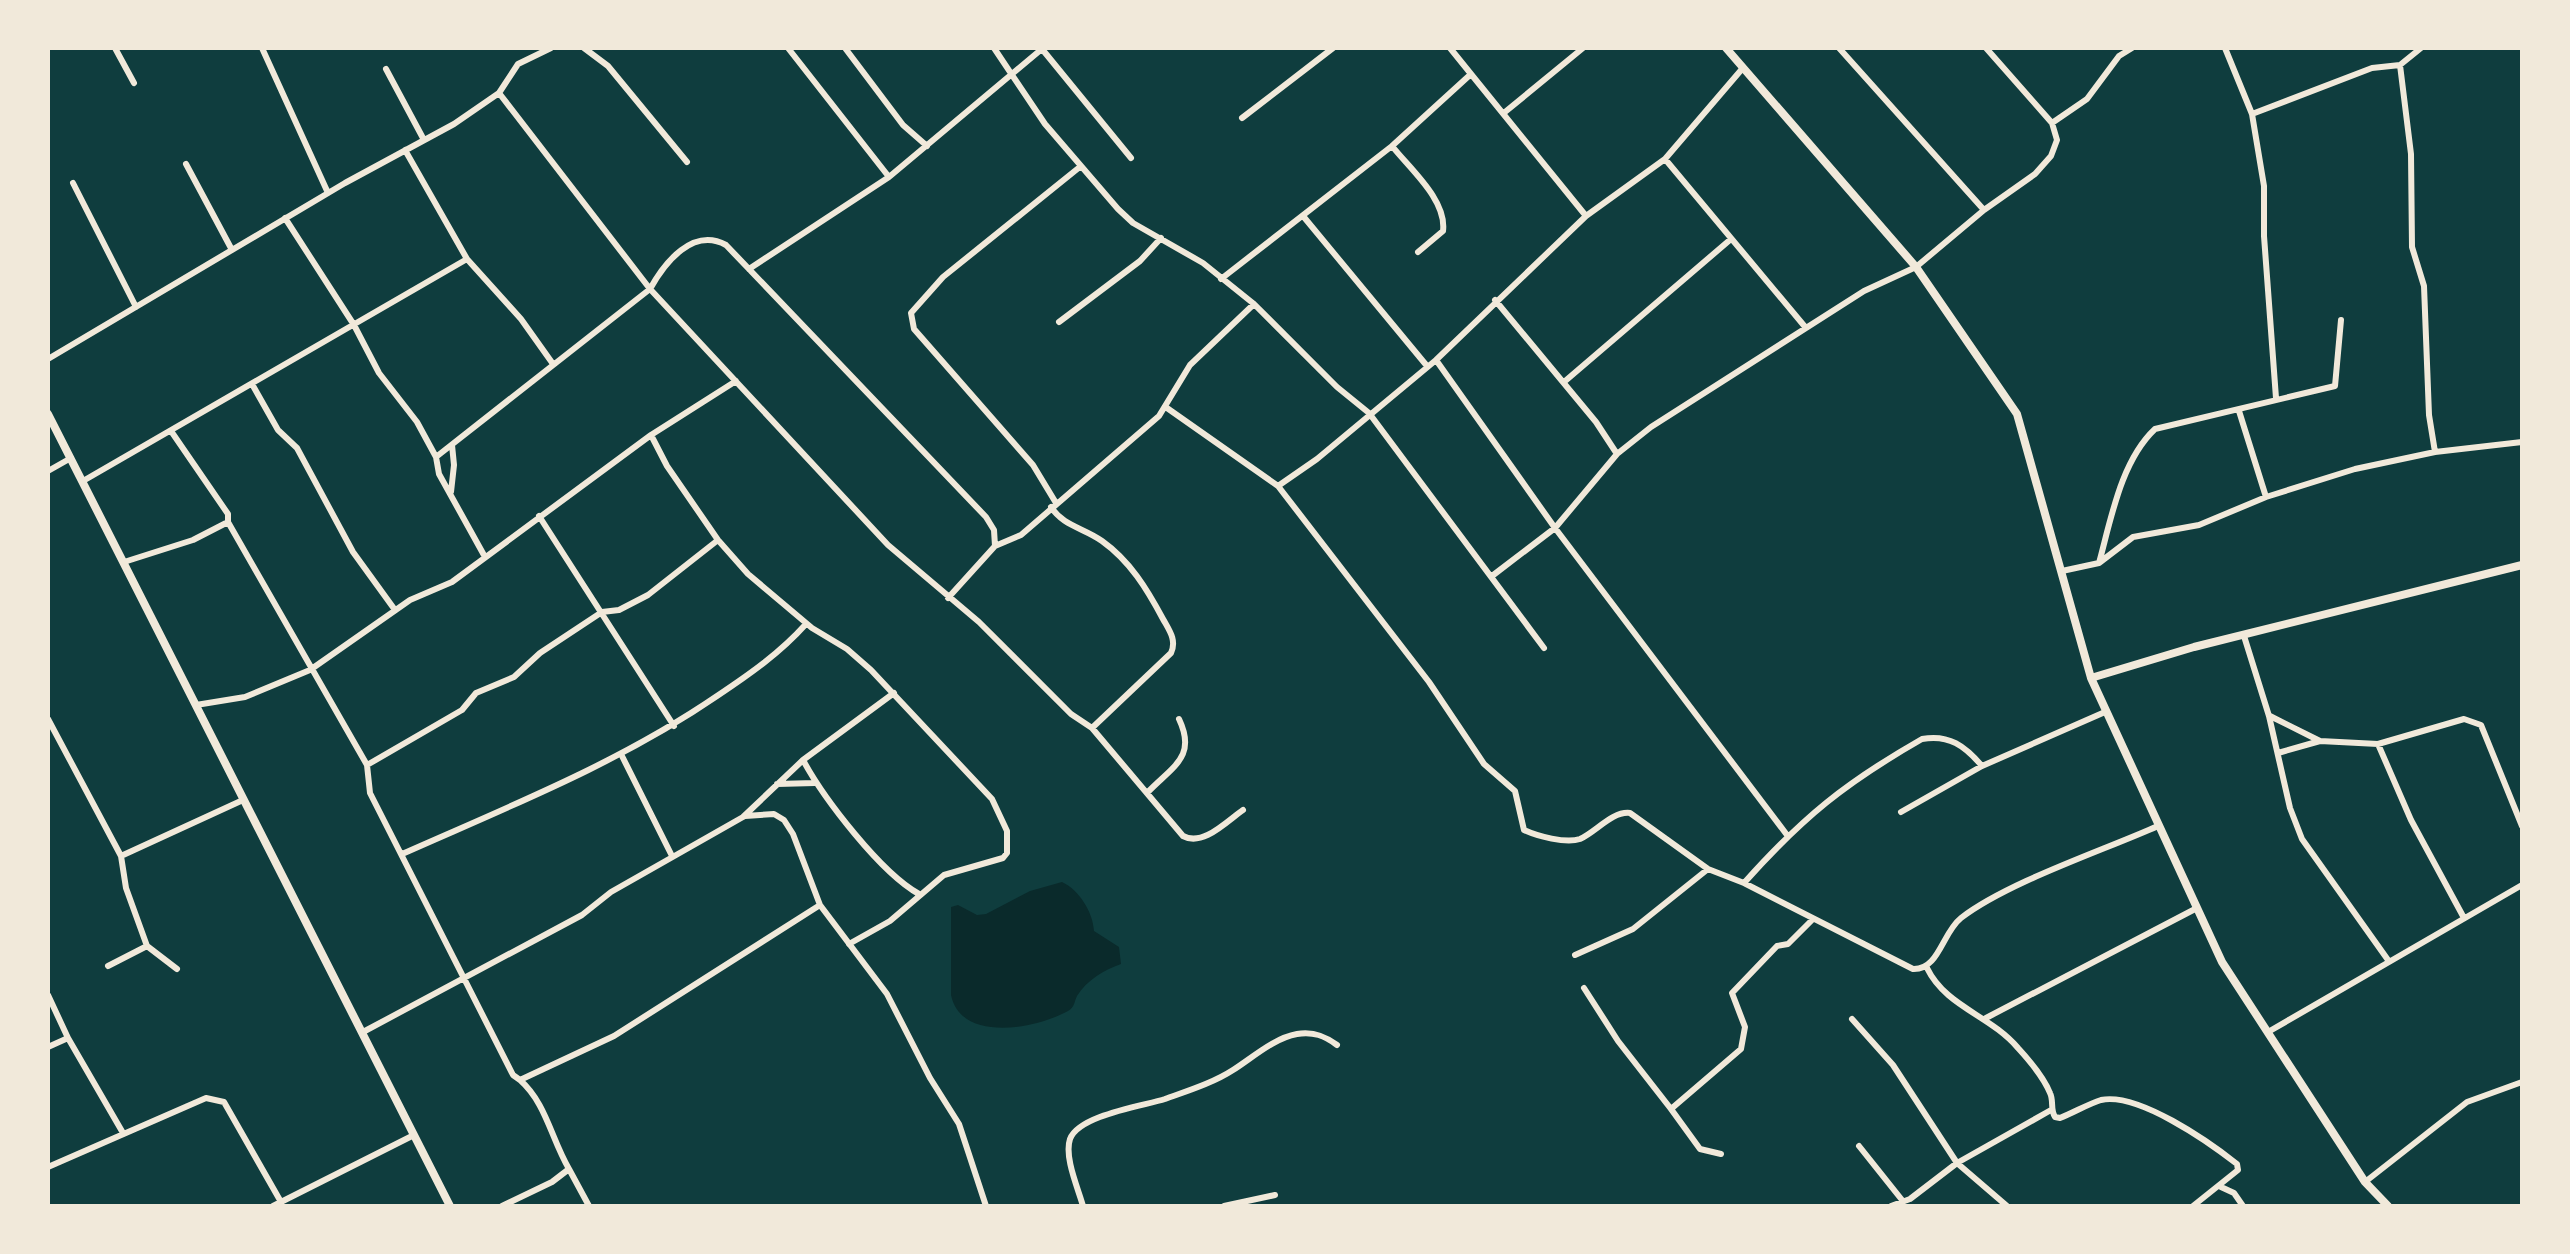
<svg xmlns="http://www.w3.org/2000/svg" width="2570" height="1254" font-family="'Titillium Web',sans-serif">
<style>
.water{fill:#0a2a2b}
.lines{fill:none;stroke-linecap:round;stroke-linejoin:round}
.minor{stroke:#f1e9da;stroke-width:6}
.tertiary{stroke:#f1e9da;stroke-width:8}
</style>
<rect width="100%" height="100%" fill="#0f3d3e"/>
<path class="water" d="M1062,882c17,8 31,30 32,49l25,16 2,17c-17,6 -34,16 -44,32 -3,6 -2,11 -9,15 -32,18 -107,32 -117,-16v-88l7,-2 19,10 9,-1 44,-23z"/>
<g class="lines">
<path class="minor" d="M115,48l19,35
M262,48l66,145
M584,48l24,18 79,96
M788,48l101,129
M845,48l58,77 24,21
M994,48l51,76 73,85 15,14 70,40 51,41 83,83 32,26 175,235
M1450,48l21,26
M1839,48l145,162
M1986,48l66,75
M2225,48l27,66 12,72v50l12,162
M1042,49l89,109
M2400,65l11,89 1,93 12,39 5,129 6,37
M386,69l38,71
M499,93l19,-29 33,-16
M1505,112l78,-64
M2252,114l120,-46 28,-3 21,-17
M1242,118l91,-70
M1392,146c18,23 55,54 51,85l-25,21
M405,150l62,109 54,60 32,45
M1665,159l141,169
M186,164l46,86
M73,183l63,124
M1303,216l124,150
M285,218l69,107 25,48 38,49 19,35 3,17 46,83
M749,269l140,-92 154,-129
M1221,279l171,-133 79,-72 115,142
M1495,300l101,122 21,32
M1059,322l81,-61 21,-23
M48,359l297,-176 109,-59 45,-31 151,196c15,-27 43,-62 76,-44l260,272 8,13 1,16
M1436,360l119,168 232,307
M1564,382l167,-143
M252,384l26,46 19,18 56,104 42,58
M1167,408l111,78 39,-27 119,-99 150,-144 79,-57 77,-90
M2239,411l27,86
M171,431l57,83v8l139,243 95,-55 14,-17 38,-16 26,-24 62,-41 17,-2 29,-15 70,-55
M651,435l16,31 51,74 30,34 64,54 35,21 24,21 121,129 15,32v22l-4,5 -59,17 -54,46 -41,23
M436,457l214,-168 238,256 91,77 92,92 21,14 91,108c20,11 44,-15 60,-26
M48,471l23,-13
M83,481l384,-222
M1278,486l151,196 55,82 31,27 9,39c13,6 42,14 56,9 16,-7 32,-28 50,-26l78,56 36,14 169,86c26,1 29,-36 48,-51 47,-36 141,-67 197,-92
M451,492l3,-27 -2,-20
M1056,503l-23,-38 -119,-136 -3,-16 32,-36 138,-111
M1051,507c12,19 33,21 51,34 28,20 45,48 61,78 6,11 14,21 8,34l-79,75
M539,516l135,210
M124,562l69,-22 35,-18
M2099,563c12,-44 22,-102 56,-134l180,-43 6,-66
M2062,571l37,-8 34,-26 66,-12 67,-28 89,-28 80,-17 87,-10
M1492,576l63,-48 62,-74 34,-27 213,-136 52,-24 68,-57 51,-36 16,-18 6,-16 -5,-17 35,-24 32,-43 13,-8
M948,598l47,-52 26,-11 138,-119 31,-51 64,-61
M2244,636l25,80 21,92 12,31 86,121
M196,705l49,-8 65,-27 100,-70 42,-18 199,-147 85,-54
M2270,716l50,25
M48,719l73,137 5,32 21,58 30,23
M2378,744l33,76 53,98
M2278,753l42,-12 58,3 86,-25 17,6 41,101
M622,756l50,100
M803,760c21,39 78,113 116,134
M367,765l3,28 143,282 7,5
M777,784l38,-1
M1147,793c26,-27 50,-36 32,-74
M1901,812l81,-46 123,-54
M745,816l29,-2 10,6 9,14 27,71 67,89 43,84 29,46 27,82
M402,854c108,-48 217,-91 315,-158 33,-22 63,-43 89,-72
M121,856l122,-56
M1744,883c59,-66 101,-100 178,-144 27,-5 43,7 60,27
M1575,955l58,-26 75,-60
M108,966l39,-20
M1927,968c19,39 63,47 91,80 11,12 26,30 32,45 4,8 0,16 5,24l5,1c13,-5 28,-14 41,-18 37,-8 108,42 136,64l1,6 -45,36
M1584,988l34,53 53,68
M48,995l20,43 55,95
M1986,1018l211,-110
M1852,1019l41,46 64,98 50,43
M363,1032l219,-117 29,-23 132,-75 60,-57 91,-67
M2268,1032l254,-147
M48,1047l20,-9
M1859,1146l43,54
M1721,1154l-21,-5 -29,-40 70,-60 4,-22 -13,-34 45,-47 11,-2 24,-24
M48,1167l158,-69 18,4 57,100
M569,1169l20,37
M2365,1182l102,-80 55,-20
M2221,1187l13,6 9,13
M273,1206l141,-71
M502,1206l50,-24 17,-13c-18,-31 -23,-66 -49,-89l94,-44 206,-131
M1083,1206c-5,-18 -19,-49 -13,-67 9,-24 73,-33 95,-40 22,-8 48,-16 68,-29 19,-12 41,-32 64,-36 16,-3 28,2 40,11
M1224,1206l51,-11
M1891,1206l19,-7 47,-36 94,-53"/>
<path class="tertiary" d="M1726,48l190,219 101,147 74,264 103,-31 328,-82
M48,414l402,792
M2091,678l131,284 143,220 23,24"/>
</g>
<rect width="2570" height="1254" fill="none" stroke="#f1e9da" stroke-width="100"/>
</svg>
